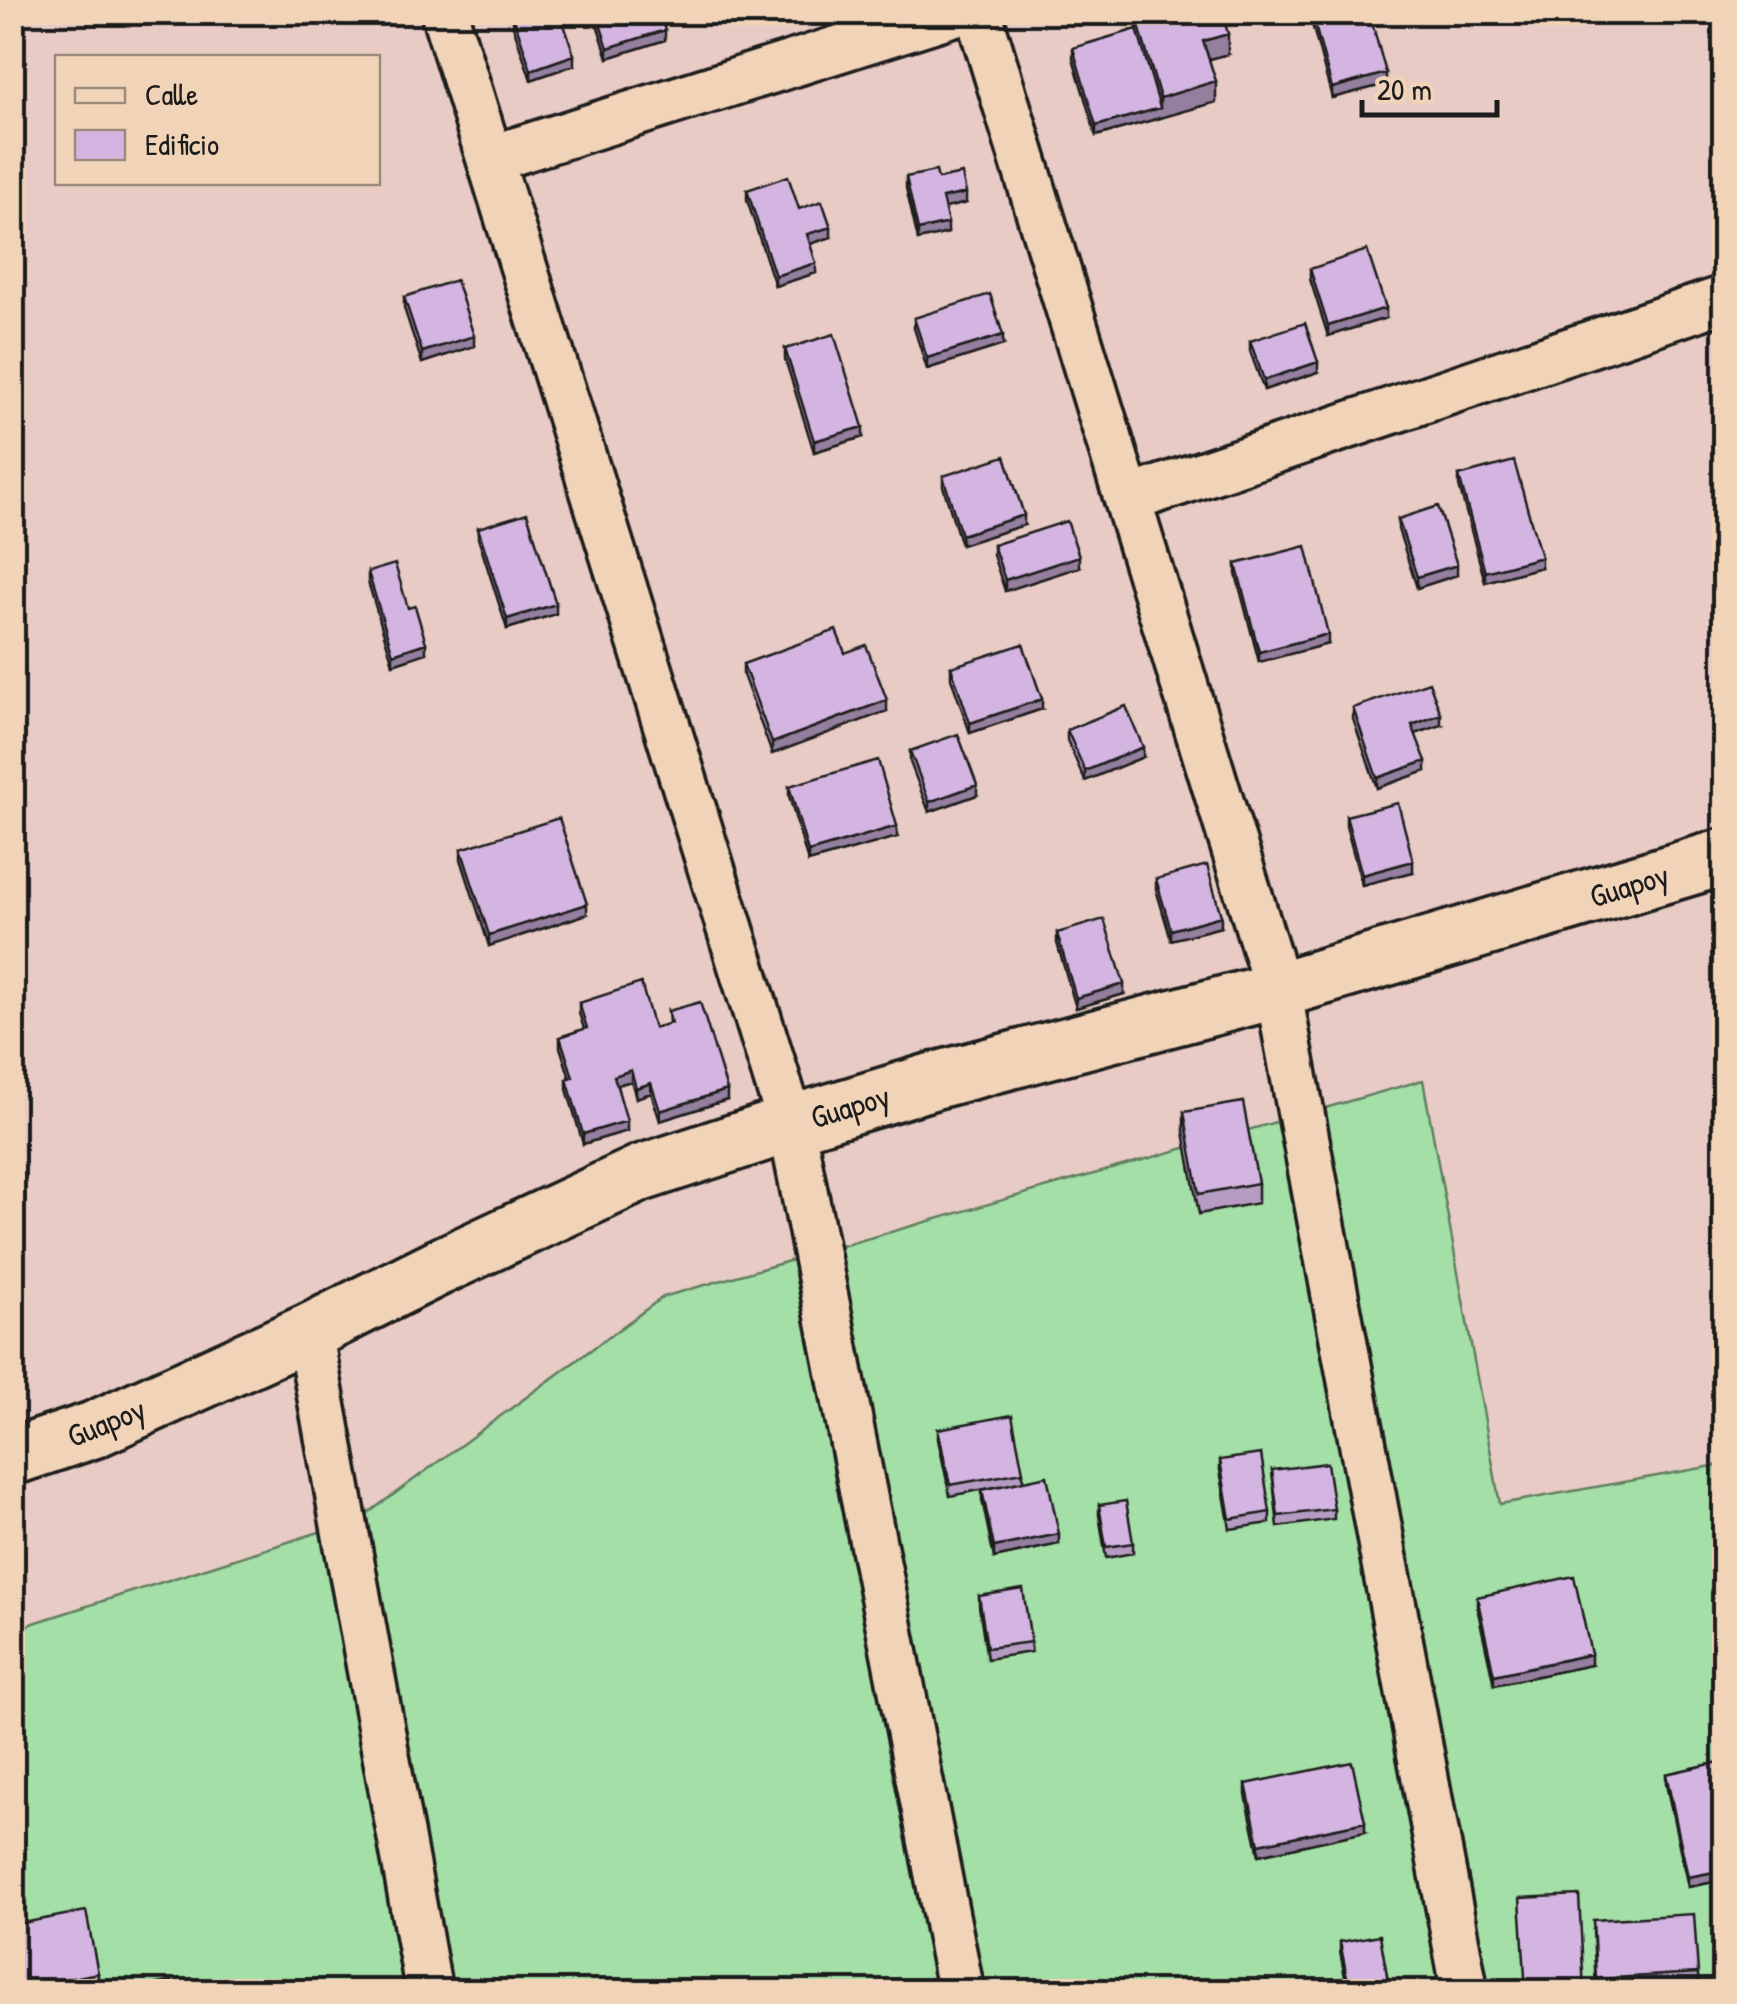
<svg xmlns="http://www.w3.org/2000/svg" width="1737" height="2004" font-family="'Patrick Hand',sans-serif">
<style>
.grass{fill:#a3dfa6;stroke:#607e61;stroke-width:2.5}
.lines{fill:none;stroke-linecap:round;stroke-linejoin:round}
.minor-casing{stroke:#1c1c1c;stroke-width:52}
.primary-casing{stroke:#1c1c1c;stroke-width:62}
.minor{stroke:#f1d4b8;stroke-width:45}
.primary{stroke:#f1d4b8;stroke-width:55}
.wall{fill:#b69cc2;stroke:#1c1c1c;stroke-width:2.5}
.shaded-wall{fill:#947f9e;stroke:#1c1c1c;stroke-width:2.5}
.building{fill:#d4b5e2;stroke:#1c1c1c;stroke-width:2.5}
.labels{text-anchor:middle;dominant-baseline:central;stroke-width:8;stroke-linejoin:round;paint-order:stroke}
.street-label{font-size:32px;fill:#1c1c1c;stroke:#f1d4b8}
</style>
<rect width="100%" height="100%" fill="#e8cbc5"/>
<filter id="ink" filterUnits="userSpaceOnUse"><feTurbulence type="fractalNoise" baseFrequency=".01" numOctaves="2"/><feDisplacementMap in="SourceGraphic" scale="20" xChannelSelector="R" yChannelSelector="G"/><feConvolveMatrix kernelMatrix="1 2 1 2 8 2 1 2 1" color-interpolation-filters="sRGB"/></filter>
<g filter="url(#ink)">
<path class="grass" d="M1423,1080l77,424 224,-40v527h-1711l-1,-361 348,-111 303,-222z"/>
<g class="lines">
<g class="minor-casing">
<path id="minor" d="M444,12l347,1112 170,868
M978,12l300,978 187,1002
M490,159l466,-147
M1129,499l595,-200
M309,1332l120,660"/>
</g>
<g class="primary-casing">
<path id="primary" d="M12,1457l81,-27 216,-98 130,-65 202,-94 150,-49 142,-43 345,-91 446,-133"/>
</g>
<use href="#minor" class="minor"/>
<use href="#primary" class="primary"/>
</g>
<path class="wall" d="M593,12h66l6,28 -57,18z
M1312,14l74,70 -54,14 -20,-74z
M513,16l61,49 -43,15 -18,-54z
M1137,19l91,35 -19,5 7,43 -120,34 -23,-78v-10l64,-19z
M906,177l32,2 28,24 -21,5 3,25 -30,7 -12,-52z
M747,190l52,19 32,28 -21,7 6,29 -41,13 -28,-86z
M1310,269l76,49 -58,18 -18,-57z
M404,297l70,49 -52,17 -18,-55z
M914,318l89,27 -76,24 -13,-41z
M1250,341l68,31 -54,18 -14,-39z
M785,349l78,88 -49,15 -29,-93z
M943,476l81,49 -63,20 -18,-59z
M1459,476l82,91 -56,15 -26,-96z
M1398,519l59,56 -40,13 -19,-59z
M478,528l78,86 -49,15 -29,-91z
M993,545l86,22 -74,24 -12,-36z
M1236,564l92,80 -69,18 -23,-88z
M368,572l40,36 18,45 -33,11 -25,-82z
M845,653l42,58 -115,43 -29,-79v-11z
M951,667l91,42 -72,24 -19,-55z
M1353,708l88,17 -26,9 11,37 -49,17 -24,-69z
M1067,730l76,27 -58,24 -18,-41z
M910,751l67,44 -48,17 -19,-50z
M789,786l108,51 -89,25 -19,-66z
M1346,816l67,56 -51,13 -16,-59z
M461,849l126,65 -98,32 -28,-87z
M1156,879l65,48 -50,13 -15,-51z
M1057,933l67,61 -48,14 -19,-65z
M579,1003l75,25 15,-4 -1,-13 59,89 -67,21 -9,-28 -15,5 -5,-17 -14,4 10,46 -44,13 -16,-55v-10l3,-1 -10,-31v-10l24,-8 -5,-16z
M1184,1112l74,71v20l-59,11 -15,-82z
M938,1429l85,43v9l36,63 -65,14 -12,-58v-10l18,-4 -50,10 -12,-57z
M1220,1460l50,52v11l-40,6 -10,-59z
M1272,1470l62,39v10l-56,8z
M1099,1505l34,38v10l-27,5 -7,-43z
M1724,1584v45l-8,-33v-10z
M979,1596l52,46v10l-44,7 -8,-53z
M1477,1597l114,68 -97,20 -17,-78z
M1724,1761v119l-36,7 -22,-103v-10z
M1246,1784l119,48 -106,23 -13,-60z
M12,1925l86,48v10l-42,9h-44z
M1593,1930l105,43v10l-102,6z
M1340,1942l50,50h-42l-8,-40z"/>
<path class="shaded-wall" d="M665,30v10l-57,18v-10z
M1228,34v20l-25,7v-20z
M574,55v10l-43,15v-10z
M1386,73v11l-54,14v-10z
M1216,81v21l-120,34v-10l64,-18v-10z
M966,193v10l-24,6v-11z
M948,223v10l-30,7v-10z
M831,227v10l-24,8v-11z
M816,263v10l-41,13v-10z
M1386,308v10l-58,18v-10z
M1003,335v10l-76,24v-11z
M474,336v10l-52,17v-11z
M1318,362v10l-54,18v-10z
M863,427v10l-49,15v-11z
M1024,515v10l-63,20v-10z
M1079,556v11l-74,24v-11z
M1541,557v10l-56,15v-10z
M1457,565v10l-40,13v-11z
M556,604v10l-49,15v-10z
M1328,634v10l-69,18v-10z
M426,643v10l-33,11v-10z
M1042,699v10l-72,24v-10z
M887,700v11l-115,43v-11z
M1441,714v11l-29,10v-10z
M1143,747v10l-58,24v-10z
M1426,761v10l-49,17v-10z
M977,785v10l-48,17v-10z
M897,826v11l-89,25v-10z
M1413,861v11l-51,13v-10z
M587,904v10l-98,32v-11z
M1221,916v11l-50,13v-10z
M1124,984v10l-48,14v-10z
M631,1070v11l-17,5v-10z
M651,1083v10l-15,5v-10z
M727,1090v10l-67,21v-10z
M627,1121v10l-44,13v-10z
M1059,1534v10l-65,14v-11z
M1591,1654v11l-97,20v-10z
M1365,1822v10l-106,23v-11z
M1724,1870v10l-36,7v-10z"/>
<path class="building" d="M523,12h37l14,43 -43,15 -18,-54z
M596,12h63l6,18 -57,18z
M1159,12h63l6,22 -25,7 13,40 -56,17 -23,-79z
M1318,12h51l17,61 -54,15 -20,-74z
M1137,29l23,79 -64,18 -23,-78z
M936,171l2,8 24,-5 4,19 -24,5 6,25 -30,7 -12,-53z
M788,176l11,33 23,-8 9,26 -24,7 9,29 -41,13 -28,-86z
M1367,250l19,58 -58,18 -18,-57z
M456,280l18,56 -52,16 -18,-55z
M990,294l13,41 -76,23 -13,-40z
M1305,323l13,39 -54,18 -14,-39z
M834,334l29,93 -49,14 -29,-92z
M1005,456l19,59 -63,20 -18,-59z
M1514,461l27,96 -56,15 -26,-96z
M1438,506l19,59 -40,12 -19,-58z
M527,513l29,91 -49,15 -29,-91z
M1067,521l12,35 -74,24 -12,-35z
M1306,546l22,88 -69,18 -23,-88z
M395,564l13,44 7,-2 11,37 -33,11 -25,-82z
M836,630l9,23 21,-8 21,55 -115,43 -29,-79z
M1023,644l19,55 -72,24 -19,-56z
M1429,682l12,32 -29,11 14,36 -49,17 -24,-70z
M1126,706l17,41 -58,24 -18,-41z
M958,734l19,51 -48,17 -19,-51z
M878,760l19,66 -89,26 -19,-66z
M1398,803l15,58 -51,14 -16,-59z
M559,818l28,86 -98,31 -28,-86z
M1207,865l14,51 -50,14 -15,-51z
M1104,919l20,65 -48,14 -19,-65z
M641,983l13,45 17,-5 -3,-12 32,-9 27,88 -67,21 -9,-28 -15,5 -5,-18 -17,6 13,45 -44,13 -16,-55 6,-2 -13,-40 27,-9 -8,-25z
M1243,1102l15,81 -59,11 -15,-82z
M1012,1415l11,57 -73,13 -12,-56z
M1261,1454l9,58 -40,7 -10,-59z
M1327,1463l7,46 -56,7 -6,-46z
M1047,1476l12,58 -65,13 -12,-57z
M1126,1501l7,42 -27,4 -7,-42z
M1574,1576l17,78 -97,21 -17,-78z
M1724,1584v35l-8,-33z
M1023,1589l8,53 -44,6 -8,-52z
M1724,1761v109l-36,7 -22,-103z
M1352,1762l13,60 -106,22 -13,-60z
M1579,1895l5,97h-58l-6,-94z
M86,1911l12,62 -86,17v-65z
M1694,1914l4,59 -102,6 -3,-59z
M1380,1935l10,57h-40l-10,-50z
M172,1981l2,11h-57z"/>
</g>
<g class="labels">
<g class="street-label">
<text transform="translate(1629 885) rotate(-17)">Guapoy</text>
<text transform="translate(850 1106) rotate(-17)">Guapoy</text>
<text transform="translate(106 1422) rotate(-22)">Guapoy</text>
</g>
</g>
<rect width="1737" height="2004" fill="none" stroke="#f1d4b8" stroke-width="50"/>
<rect x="25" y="25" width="1687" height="1954" fill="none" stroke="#1c1c1c" stroke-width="4" filter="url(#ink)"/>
<rect x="55" y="55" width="325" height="130" fill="#f1d4b8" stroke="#9c8a7a" stroke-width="2.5"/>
<rect x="75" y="88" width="50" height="15" fill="#f1d4b8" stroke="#9c8a7a" stroke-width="2.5"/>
<text x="145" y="105" font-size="30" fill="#1c1c1c">Calle</text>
<rect x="75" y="130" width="50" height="30" fill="#d4b5e2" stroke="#9c8a7a" stroke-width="2.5"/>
<text x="145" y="155" font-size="30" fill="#1c1c1c">Edificio</text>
<path d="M1362 100v15h135v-15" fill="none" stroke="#1c1c1c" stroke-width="5"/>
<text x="1377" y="100" font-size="30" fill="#1c1c1c" stroke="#f1d4b8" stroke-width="8" paint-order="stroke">20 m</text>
</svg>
